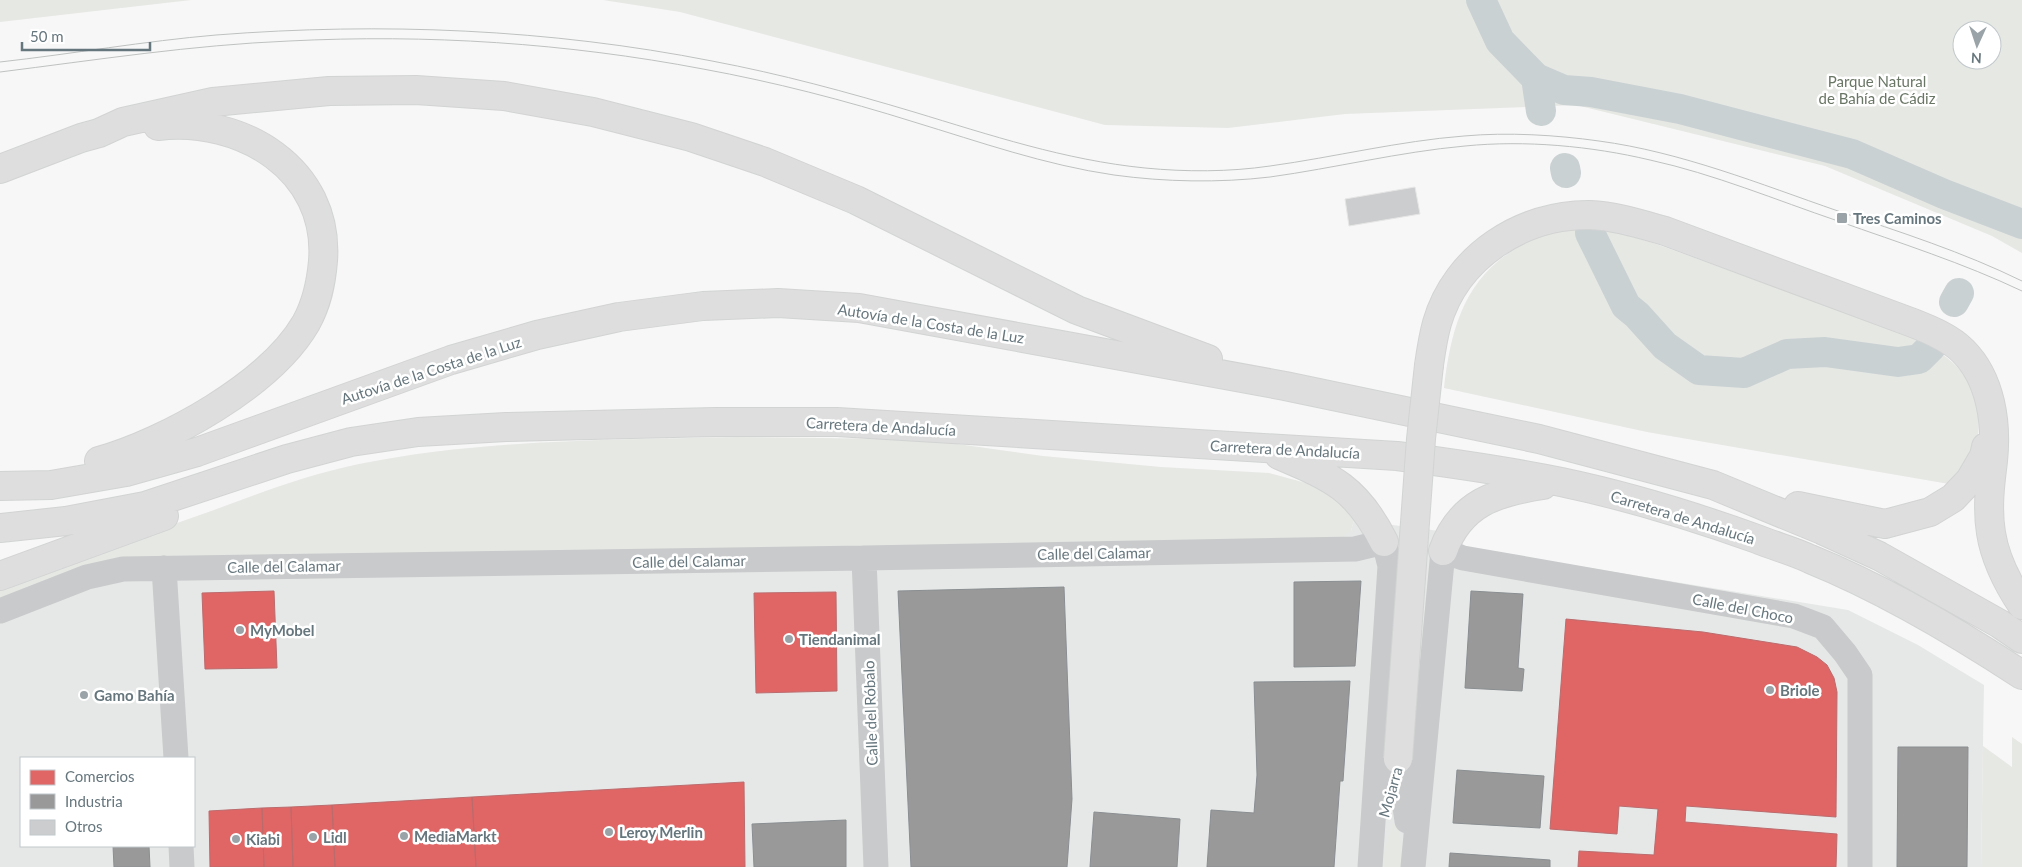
<svg xmlns="http://www.w3.org/2000/svg" width="2022" height="867" font-family="Lato,sans-serif">
<style>
.built{fill:#e6e8e7;fill-rule:evenodd}
.green{fill:#e6e8e4;fill-rule:evenodd}
.shops{fill:#e06666;stroke:#bb6b6d}
.industry{fill:#999;stroke:#8a8e91}
.lines{fill:none;stroke-linecap:round;stroke-linejoin:round}
.river{stroke:#cad1d3;stroke-width:30}
.building{fill:#cccdce;stroke:#e6e6e6}
.highway-casing{stroke:#d2d3d3;stroke-width:30}
.minor{stroke:#c8cacb;stroke-width:25}
.highway{stroke:#dededf;stroke-width:28}
.tram{stroke:#bfc1c1;stroke-width:1}
.highway-bridge-casing{stroke:#d2d3d3;stroke-width:30;stroke-linecap:butt}
.highway-bridge{stroke:#dededf;stroke-width:28}
.poi-dot{fill:#99a3a8;stroke:#fff;stroke-width:2}
.labels{text-anchor:middle;dominant-baseline:central;stroke-width:5;stroke-linejoin:round;paint-order:stroke}
.park-label{font-size:15px;fill:#6a7665;stroke:#fff}
.poi-label{font-size:15px;font-weight:bold;fill:#66767d;stroke:#fff;text-anchor:start}
.street-label{font-size:15px;fill:#66767d;stroke:#fff}
</style>
<rect width="100%" height="100%" fill="#f7f7f7"/>
<path class="built" d="M1354,520l109,14 -1,9 5,5 381,62 70,35 66,40 -3,182h-1981v-266l84,-33 1267,-37zM21,758h173v88h-173z"/>
<path class="green" d="M0,0h191l-191,22z
M603,0h1419v253l-30,-17 -167,-70 -249,-61 -231,9 -117,14 -123,-3 -425,-113zM1962,30h30v30h-30z
M1574,228l39,3 46,14 250,91c37,17 66,36 69,80 1,12 1,26 -4,38 -4,10 -17,21 -25,30l-302,-52 -203,-44c7,-61 21,-112 79,-144 16,-8 34,-12 51,-16z
M735,437l164,2 44,3 100,14 118,11 108,6 48,13 19,12 12,12 6,10 -3,11 -10,7 -1219,22 -122,41v-12c71,-27 142,-54 214,-79 48,-18 96,-36 145,-46 124,-25 251,-24 376,-27z
M2012,737l10,7v123h-41l2,-121 29,21z
M1392,824l7,1 4,42h-23z"/>
<path class="shops" d="M274,591l3,77 -72,1 -3,-76z
M836,592l1,99 -81,2 -2,-100z
M1566,619l137,13 94,15 20,10 10,8 7,13 3,14 -1,125 -150,-11 -1,16 152,12 -1,33h-258l1,-16 75,4 4,-46 -39,-3 -2,28 -67,-5z
M744,782l1,85h-269l-4,-70z
M472,797l4,70h-141l-3,-62z
M332,805l3,62h-42l-2,-60z
M291,807l2,60h-29l-2,-59z
M262,808l2,59h-54l-1,-56z"/>
<path class="industry" d="M1361,581l-6,85 -61,1v-85z
M1064,587l8,212 -5,68h-156l-13,-276z
M1471,591l52,3 -5,74 6,1 -2,22 -57,-3z
M1350,681l-7,100h-3l-6,86h-127l4,-57 43,3 3,-38 -3,-93z
M1898,747h70l-1,120h-70z
M1457,770l87,6 -4,52 -87,-5z
M1094,812l86,7 -3,48h-87z
M846,820v47h-92l-2,-43z
M113,846h36l1,21h-36z
M1450,853l100,7v7h-101z"/>
<g class="lines">
<path class="river" d="M1481,0l19,41 36,37 28,12 27,2 89,17 172,45 92,40 78,30
M1536,78l5,33
M1565,168l1,5
M1590,233l36,73 11,9 28,31 34,24 45,3 43,-19 38,-2 73,10 21,-3 12,-12
M1954,302l5,-9"/>
</g>
<path class="building" d="M1415,187l5,27 -71,12 -4,-27z"/>
<g class="lines">
<g class="highway-casing">
<path id="highway" d="M0,169l81,-31 18,-5 24,-11 90,-20 116,-11 87,-1 88,6 89,16 98,25 74,25 91,38 221,110 131,49
M1429,365c2,-14 4,-28 8,-42 19,-66 85,-109 153,-108 25,1 50,9 75,16l248,92c18,7 37,15 50,28 28,28 34,72 30,110 -3,24 -6,47 -2,72 4,25 17,51 31,72
M1279,455c54,23 78,33 105,87
M99,461c67,-19 171,-76 207,-138 11,-20 15,-39 17,-62 7,-92 -82,-145 -165,-135
M0,486l51,-1 75,-13 71,-20 254,-92 86,-25 82,-18 84,-11 75,-3 81,5 426,78 254,53 174,46 109,45 57,26 121,68 22,15
M1798,506l87,18 45,-12 23,-14 17,-18 14,-24 2,-9
M0,528l66,-7 79,-15 142,-47 64,-17 67,-10 88,-5 209,-5h122l560,34c54,7 110,15 164,26 67,14 132,34 196,57 17,7 36,12 53,20 74,30 145,72 212,116
M1443,551c17,-48 53,-59 100,-66
M0,576l164,-60"/>
</g>
<path class="minor" d="M864,558l12,309
M164,568l12,190
M0,611l87,-34 36,-8 741,-11 491,-9 29,-7 6,24 -20,301
M1398,759l9,62
M181,846l1,21
M1413,867l30,-316 20,7 331,58 29,11 22,26 15,22v192"/>
<use href="#highway" class="highway"/>
<path class="tram" d="M0,62c72,-8 145,-21 216,-27 166,-13 333,-6 496,26 69,13 135,31 202,51 76,23 151,48 231,56 41,4 84,4 125,-2 65,-9 129,-25 194,-30 44,-4 92,-1 135,5 82,11 161,43 239,70 62,21 125,41 184,70
M0,72c96,-12 192,-27 289,-31 138,-7 277,2 414,28 71,13 141,31 211,53 66,20 131,43 200,53 51,7 105,8 156,2 65,-9 129,-25 195,-31 60,-6 126,0 185,14 64,14 126,40 188,61 62,22 125,42 184,70"/>
<g class="highway-bridge-casing">
<path id="highway-bridge" d="M1398,759l23,-320 8,-74"/>
</g>
<use href="#highway-bridge" class="highway-bridge"/>
</g>
<g class="poi-dot">
<rect x="1836" y="212" width="12" height="12" rx="2.5"/>
<circle cx="240" cy="630" r="5"/>
<circle cx="789" cy="639" r="5"/>
<circle cx="1770" cy="690" r="5"/>
<circle cx="84" cy="695" r="5"/>
<circle cx="609" cy="832" r="5"/>
<circle cx="404" cy="836" r="5"/>
<circle cx="313" cy="837" r="5"/>
<circle cx="236" cy="839" r="5"/>
</g>
<g class="labels">
<g class="park-label">
<text x="1877" y="81">Parque Natural<tspan x="1877" dy="17">de Bahía de Cádiz</tspan></text>
</g>
<g class="poi-label">
<text x="1853" y="218">Tres Caminos</text>
<text x="250" y="630">MyMobel</text>
<text x="799" y="639">Tiendanimal</text>
<text x="1780" y="690">Briole</text>
<text x="94" y="695">Gamo Bahía</text>
<text x="619" y="832">Leroy Merlin</text>
<text x="414" y="836">MediaMarkt</text>
<text x="323" y="837">Lidl</text>
<text x="246" y="839">Kiabi</text>
</g>
<g class="street-label">
<text transform="translate(931 323) rotate(9)">Autovía de la Costa de la Luz</text>
<text transform="translate(431 370) rotate(-18)">Autovía de la Costa de la Luz</text>
<text transform="translate(881 426) rotate(3)">Carretera de Andalucía</text>
<text transform="translate(1285 449) rotate(3)">Carretera de Andalucía</text>
<text transform="translate(1683 517) rotate(17)">Carretera de Andalucía</text>
<text transform="translate(1094 553) rotate(-1)">Calle del Calamar</text>
<text transform="translate(689 561) rotate(-1)">Calle del Calamar</text>
<text transform="translate(284 566) rotate(-1)">Calle del Calamar</text>
<text transform="translate(1743 608) rotate(11)">Calle del Choco</text>
<text transform="translate(870 713) rotate(-92)">Calle del Róbalo</text>
<text transform="translate(1390 792) rotate(-74)">Mojarra</text>
</g>
</g>
<rect x="20" y="757" width="175" height="90" fill="#ffffff" stroke="#c2c8cb"/>
<rect x="30" y="770" width="25" height="15" fill="#e06666" stroke="#c2c8cb"/>
<text x="65" y="782" font-size="15" fill="#66767d">Comercios</text>
<rect x="30" y="794" width="25" height="15" fill="#999999" stroke="#c2c8cb"/>
<text x="65" y="807" font-size="15" fill="#66767d">Industria</text>
<rect x="30" y="820" width="25" height="15" fill="#cccdce" stroke="#c2c8cb"/>
<text x="65" y="832" font-size="15" fill="#66767d">Otros</text>
<g transform="translate(1977 45) rotate(183)"><circle r="24" fill="#ffffff" stroke="#c2c8cb"/>
<path d="M0-4L9 19L0 12L-9 19Z" fill="#99a3a8"/>
<text y="-8" font-size="14" font-weight="bold" text-anchor="middle" fill="#66767d">N</text>
</g>
<path d="M22 42v8h128v-8" fill="none" stroke="#66767d" stroke-width="2.5"/>
<text x="30" y="42" font-size="15" fill="#66767d" stroke="#ffffff" stroke-width="4" paint-order="stroke">50 m</text>
</svg>
